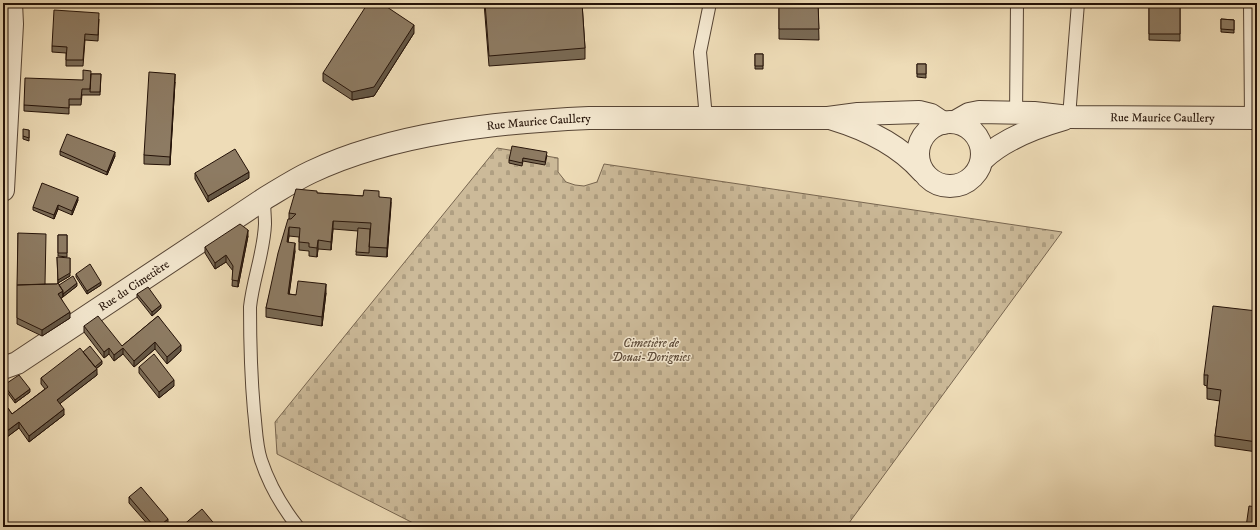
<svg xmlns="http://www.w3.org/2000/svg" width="1260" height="530" font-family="'IM FELL DW Pica',serif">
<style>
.cemetery{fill:url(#cemetery-stones);stroke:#786650}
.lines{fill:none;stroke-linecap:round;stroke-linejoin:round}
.service-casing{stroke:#564434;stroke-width:14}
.minor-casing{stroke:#564434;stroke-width:24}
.service{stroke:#f4e8d0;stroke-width:12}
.minor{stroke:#f4e8d0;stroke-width:22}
.wall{fill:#796a55;stroke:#241208}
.shaded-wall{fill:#635645;stroke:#241208}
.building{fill:#8d7b63;stroke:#241208}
.labels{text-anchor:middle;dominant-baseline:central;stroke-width:3;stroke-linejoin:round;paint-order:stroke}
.street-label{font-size:12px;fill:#241208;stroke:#f4e8d0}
.park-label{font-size:12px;font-style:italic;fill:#5f4d3b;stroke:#f4e8d0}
</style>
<defs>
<pattern id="cemetery-stones" width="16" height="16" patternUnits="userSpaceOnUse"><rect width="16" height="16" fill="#ccba99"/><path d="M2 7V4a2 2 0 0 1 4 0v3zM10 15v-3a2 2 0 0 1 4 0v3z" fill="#af9f82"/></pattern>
</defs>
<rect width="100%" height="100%" fill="#eedcb7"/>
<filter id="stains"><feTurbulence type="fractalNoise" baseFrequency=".005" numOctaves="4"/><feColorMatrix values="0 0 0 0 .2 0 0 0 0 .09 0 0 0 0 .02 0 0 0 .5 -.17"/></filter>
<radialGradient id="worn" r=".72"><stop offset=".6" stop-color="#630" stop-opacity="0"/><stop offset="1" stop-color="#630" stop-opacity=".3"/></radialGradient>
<path class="cemetery" d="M497,148l61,10v14l8,10 9,3 9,1 13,-4 7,-18 458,68 -216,295h-425l-144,-73 -2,-32z"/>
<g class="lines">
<g class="service-casing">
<path id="service" d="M1250,3l1,115
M1016,117l1,-114
M1069,117l9,-114
M706,118l-6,-66 10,-49
M264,199c0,9 1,17 1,25 -1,28 -12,55 -15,83 0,35 1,70 4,104 2,16 2,34 7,49 8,24 21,47 37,67"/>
</g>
<g class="minor-casing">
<g id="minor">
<path d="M833,119c33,10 66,26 89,52"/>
<circle cx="950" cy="154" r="32"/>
<path id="s1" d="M955,122l14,-8 10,-2 55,1 35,4 188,1"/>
<path d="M983,159c21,-20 53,-32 81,-40"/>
<path d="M3,190l9,-166 -1,-21"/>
<path id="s2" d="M3,368l14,-5 247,-164c15,-9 30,-19 47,-27 82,-39 188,-50 278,-54h239l30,-4 61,-2 12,3 12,8"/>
</g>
</g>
<use href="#service" class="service"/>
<use href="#minor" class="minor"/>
</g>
<path class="wall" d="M484,3h98l3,45v11l-96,7z
M779,3h39l1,37 -40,-1z
M1149,3h31v38l-31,-1z
M99,19l-1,22 -13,-1 -2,26h-17v-13l-14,-1v-6z
M1221,19l13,1v13l-13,-1z
M414,33l-40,63 -22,4 -29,-19v-8z
M755,54h8v15h-8z
M917,64h9v14l-9,-1z
M91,74h10l-1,21h-18l-1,10h-12v9l-45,-3v-6l59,-25z
M175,82l-5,83 -26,-1v-9z
M29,130v11l-6,-2v-3z
M60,151l55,5 -8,19 -47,-20z
M547,155l-2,10 -22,-4 -1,5 -13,-3v-3z
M195,173l54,5 -41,24 -13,-23z
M317,193l62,4 12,5 -4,55 -31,-2 2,-24 -25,-2 -2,21 -13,-1 -1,8 -8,-1v-5l-10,-1v-13l-10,-1 -1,6 7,9 -6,43 7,1 30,-2 -4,33 -56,-9v-9l23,-89v-6z
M78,200l-6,15 -14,-6 -4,10 -21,-9v-3z
M18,233l27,51h12l1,-1 -1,-26 13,19 -12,7 1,2 18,1 -16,12 9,20 -28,18 -25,-12z
M58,235h9v22l-9,-1z
M248,236l-10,51 -6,-1 1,-15 -7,-9 -11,7 -10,-16v-6z
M76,274l25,11 -14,9 -11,-17z
M137,294l24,14 -9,8 -15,-19z
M1257,311v171h-3v-11l3,-19 -42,-6v-10l5,-35 -13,-2v-13l-3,-1v-10z
M158,316l23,35 -14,13 -12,-15 -21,18 -11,-13 -9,7 -5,-7 -5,4 -20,-26v-6l38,20z
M83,352l19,12 -6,5 1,6 -37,28 4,12 -35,27 -10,-14 -16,12v-39l9,13 33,-25 -4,-5v-6z
M139,367l35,19 -15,12 -20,-25z
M4,385l26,7 -15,11 -11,-15z
M129,497l39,28 -3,2h-15l-21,-24z"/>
<path class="shaded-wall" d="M414,25v8l-40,63 -22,4v-8z
M175,74v8l-5,83v-8z
M115,152v4l-8,19v-3z
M249,172v6l-41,24v-6z
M78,197v3l-6,15v-4z
M391,198v8l-4,51v-9z
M58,205v4l-4,10v-4z
M333,221v8l-2,21v-8z
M289,227v9l-2,14v-8z
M248,230v6l-10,51v-6z
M318,240v9l-1,8v-9z
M295,243v8l-7,52v-9z
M226,255v7l-11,7v-6z
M70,258v18l-12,7v-3z
M101,282v3l-14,9v-3z
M77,283v3l-14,11v-3z
M326,284v9l-4,33v-9z
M63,291v6l-5,3v-6z
M161,305v3l-9,8v-4z
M70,312v6l-28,18v-6z
M155,342v7l-21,18v-6z
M181,345v6l-14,13v-7z
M109,348v6l-5,4v-6z
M123,348v6l-9,7v-6z
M102,361v3l-9,7v-3z
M97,369v6l-40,31v-6z
M174,380v6l-15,12v-6z
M30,389v3l-15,11v-3z
M64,409v6l-35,27v-6z
M19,422v6l-16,12v-6z
M168,519v6l-3,2h-7z"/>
<path class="building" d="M368,3h13l33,22 -40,62 -22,5 -29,-19z
M485,3h97l3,45 -96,8z
M779,3h39l1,26h-40z
M1149,3h31v31h-31z
M54,10l45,3 -1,22 -13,-1 -2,26h-17l1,-13 -15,-1z
M1221,19l13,1v10l-13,-1z
M755,54h8v12h-8z
M917,64h9v10h-9z
M83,70l8,1 -1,18h-8l-1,10h-12v9l-45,-3 1,-27 58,2z
M149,72l26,2 -5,83 -26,-2z
M91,74h10l-1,18h-10z
M23,129l6,1v8l-6,-2z
M67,134l48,18 -8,20 -47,-21z
M512,146l35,6 -2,10 -22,-4 -1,5 -13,-3z
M235,149l14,23 -41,24 -13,-23z
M42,183l36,14 -6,14 -14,-6 -4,10 -21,-8z
M296,189l21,2v2l46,3 1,-6 15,1v6l12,1 -4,50 -18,-1 2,-24 -38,-2 -2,21 -13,-2 -1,8 -8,-1v-4l-10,-1 1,-14 -11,-1 -2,15 8,1 -7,51 8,1 2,-14 28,3 -4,33 -56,-9 12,-55 10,-34h3l5,-5 -7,-1z
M240,224l8,6 -10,51 -6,-1 1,-14 -7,-11 -11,8 -10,-16z
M358,228l12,1 -1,24 -13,-1z
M18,233l28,1 -1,50 -28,1z
M58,235h9v18h-9z
M57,257l13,1v15l-12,7z
M90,264l11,18 -14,9 -11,-17z
M73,276l4,7 -14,11v-3l-4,-6z
M58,283l5,8 -5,3 12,18 -28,18 -25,-12v-33l40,-1z
M148,287l13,18 -9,7 -15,-18z
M1213,306l44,5v131l-42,-6 6,-46 -14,-2 1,-13h-4z
M98,316l24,30 36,-30 23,29 -14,12 -12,-15 -21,19 -11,-13 -9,7 -5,-7 -5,4 -20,-26z
M90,346l12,15 -7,6 -12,-15z
M80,348l17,21 -40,31 7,9 -35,27 -10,-14 -16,12v-33l9,13 36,-27 -7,-9z
M154,354l20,26 -15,12 -20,-25z
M19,375l11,14 -15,11 -11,-15z
M1257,451v20h-3z
M141,487l27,32 -10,8h-7l2,-2 -24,-28z
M1249,506l8,1v20h-11z
M202,509l15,18h-36z"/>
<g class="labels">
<g class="street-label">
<text stroke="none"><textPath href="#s1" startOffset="210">Rue Maurice Caullery</textPath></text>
<text stroke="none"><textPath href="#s2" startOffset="600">Rue Maurice Caullery</textPath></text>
<text stroke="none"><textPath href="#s2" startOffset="155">Rue du Cimetière</textPath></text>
</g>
<g class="park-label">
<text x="651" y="343">Cimetière de<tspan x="651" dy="14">Douai-Dorignies</tspan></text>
</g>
</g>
<rect width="1260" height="530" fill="none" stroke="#eedcb7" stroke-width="16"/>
<rect x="4" y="4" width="1252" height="522" fill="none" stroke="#241208" stroke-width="2"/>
<rect x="8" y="8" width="1244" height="514" fill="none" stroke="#241208"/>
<rect width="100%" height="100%" filter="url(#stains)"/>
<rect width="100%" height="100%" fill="url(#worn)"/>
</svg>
